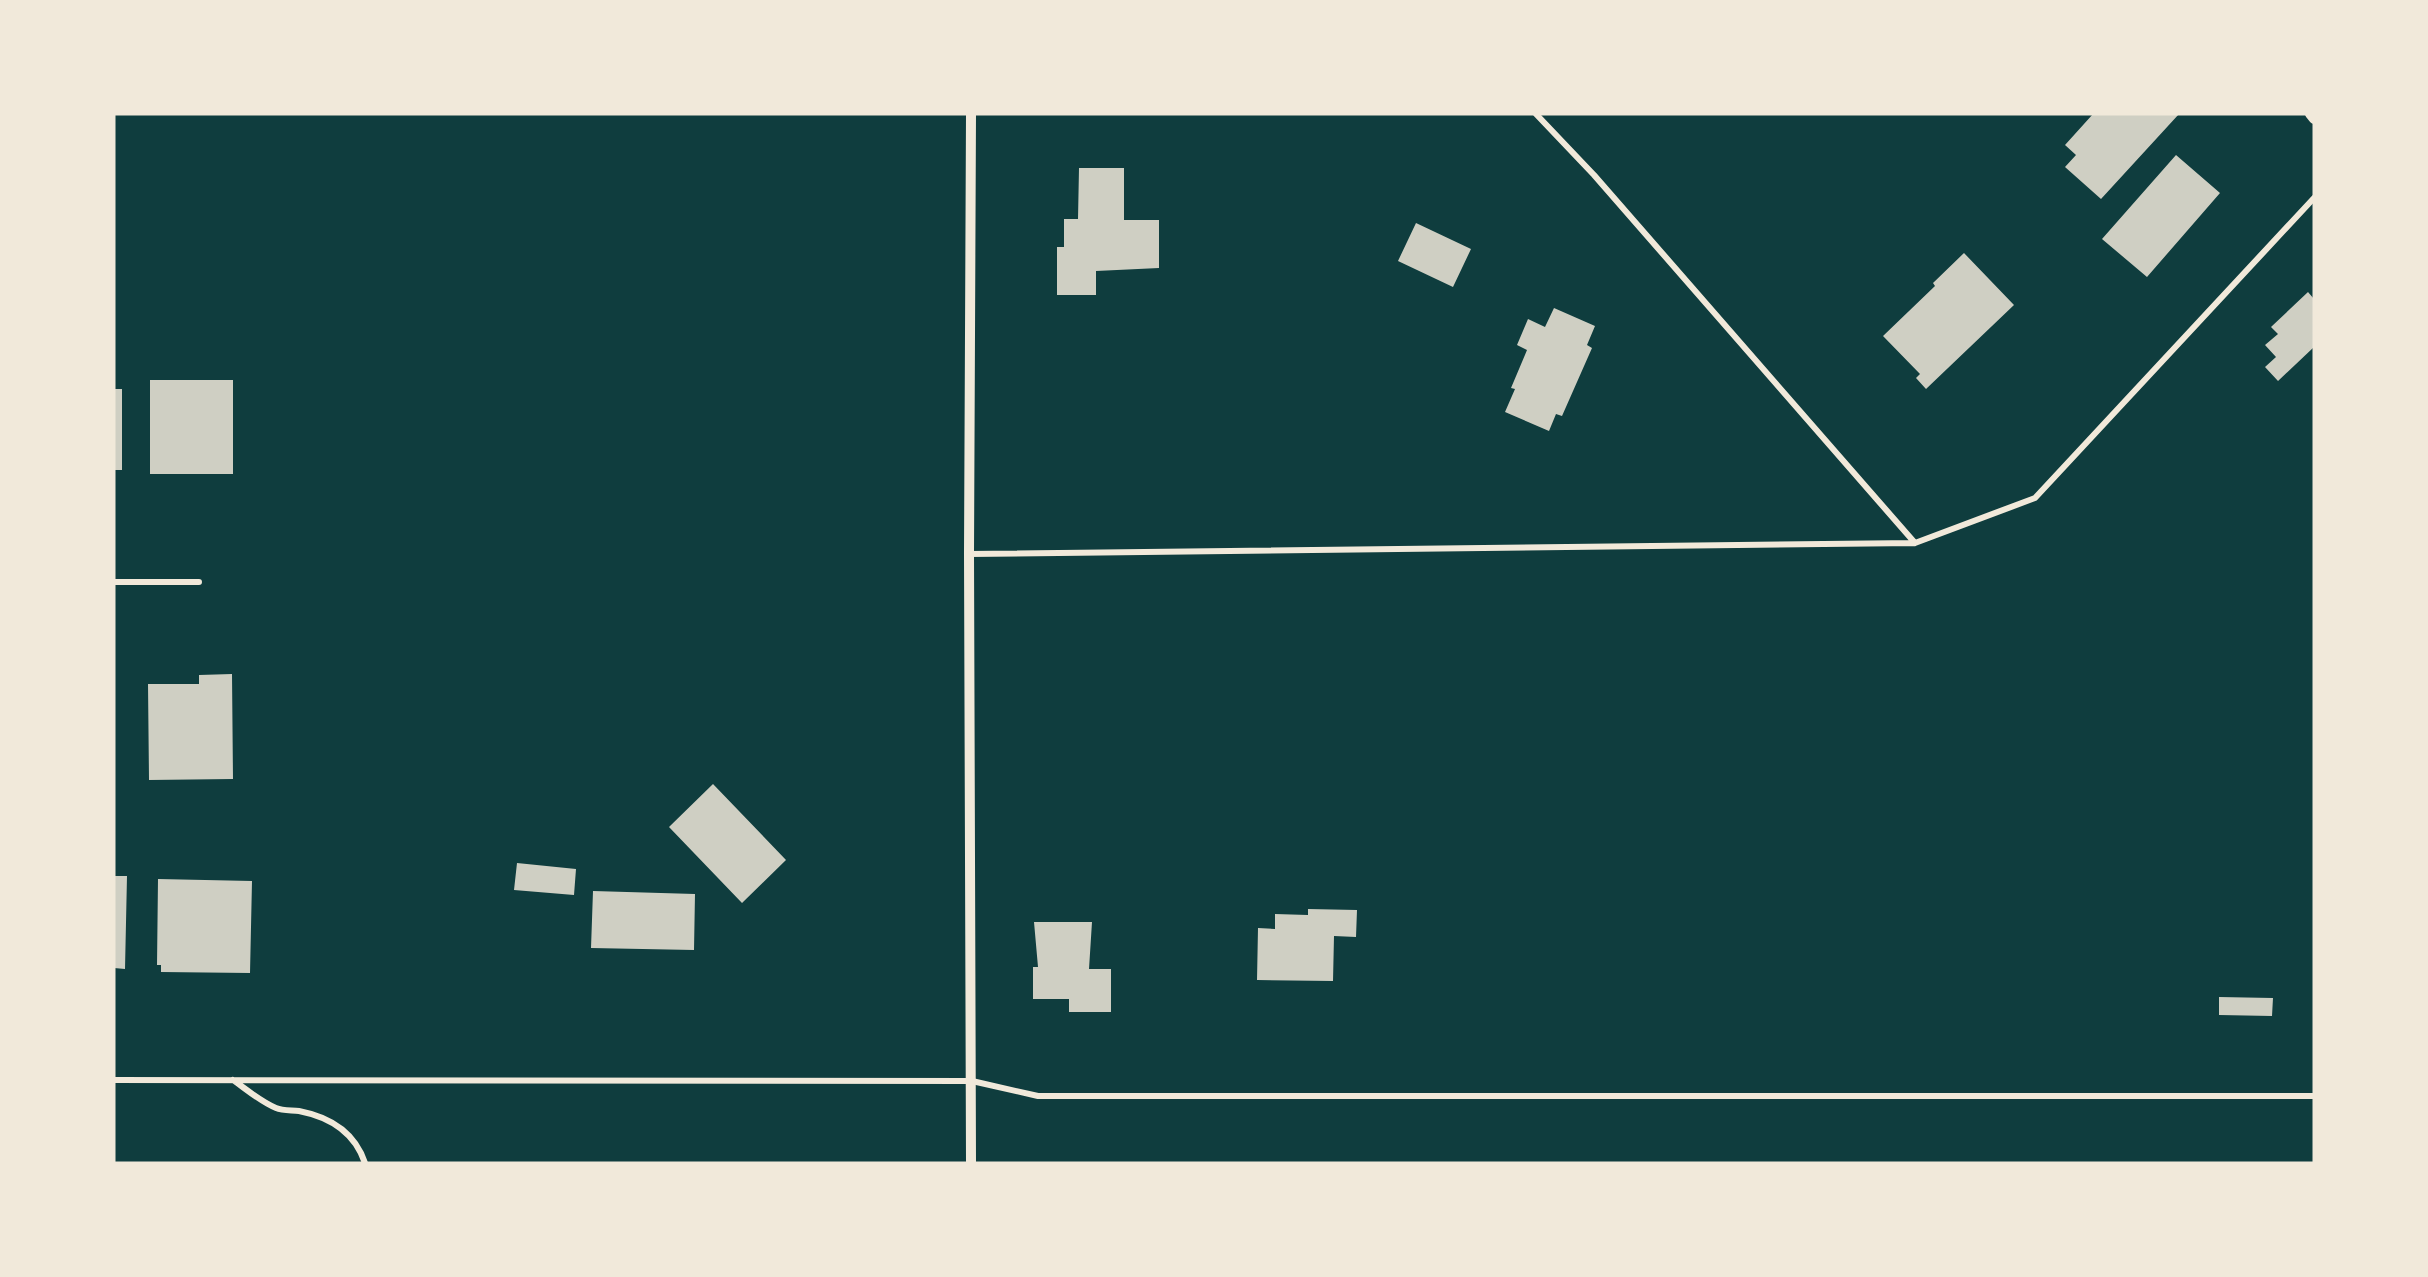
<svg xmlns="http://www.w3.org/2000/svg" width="2428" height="1277" font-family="'Alegreya Sans',sans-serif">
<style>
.building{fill:#cfcfc3}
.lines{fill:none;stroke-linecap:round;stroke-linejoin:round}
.minor{stroke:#f1e9da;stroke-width:6}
.tertiary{stroke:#f1e9da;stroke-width:10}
</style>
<rect width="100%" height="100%" fill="#0f3d3e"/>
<path class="building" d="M2093,114h86l-78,85 -36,-32 11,-12 -11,-10z
M2176,155l44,38 -73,84 -45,-38z
M1079,168h45v52h35v48l-63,3v24h-39v-48h7v-28h14z
M1416,223l55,26 -18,38 -55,-26z
M1964,253l50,52 -88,84 -10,-11 4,-4 -37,-38 52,-50 -2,-3z
M2308,292l6,7v48l-36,34 -13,-14 11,-10 -11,-12 13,-11 -7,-7z
M1554,308l41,18 -8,19 5,3 -30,68 -6,-2 -7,17 -44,-19 10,-23 -4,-1 16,-38 -10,-5 11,-26 17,8z
M150,380h83v94h-83z
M114,389h8v81h-8z
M232,674l1,105 -84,1 -1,-96h51v-9z
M713,784l73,76 -44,43 -73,-76z
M517,863l59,6 -2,26 -60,-5z
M114,876h13l-2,93 -11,-1z
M158,879l94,2 -2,92 -89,-1v-7h-4z
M593,891l102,3 -1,56 -103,-2z
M1308,909l49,1 -1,27 -22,-1 -1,45 -76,-1 1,-52 17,1v-15l33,1z
M1034,922h58l-3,47h22v43h-42v-13h-36v-32h5z
M2219,997l54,1 -1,18 -53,-1z"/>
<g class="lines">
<path class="minor" d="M1536,114l58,61 321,368
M969,554l946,-11 120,-45 279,-300
M114,582h85
M114,1080l858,1 66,15h1276
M233,1080c13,9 28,22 43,28 7,3 16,2 23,3 31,6 56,22 66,52"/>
<path class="tertiary" d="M2310,114l4,5
M971,1163l-2,-609 2,-440"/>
</g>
<rect width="2428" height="1277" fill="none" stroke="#f1e9da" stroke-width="231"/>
</svg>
